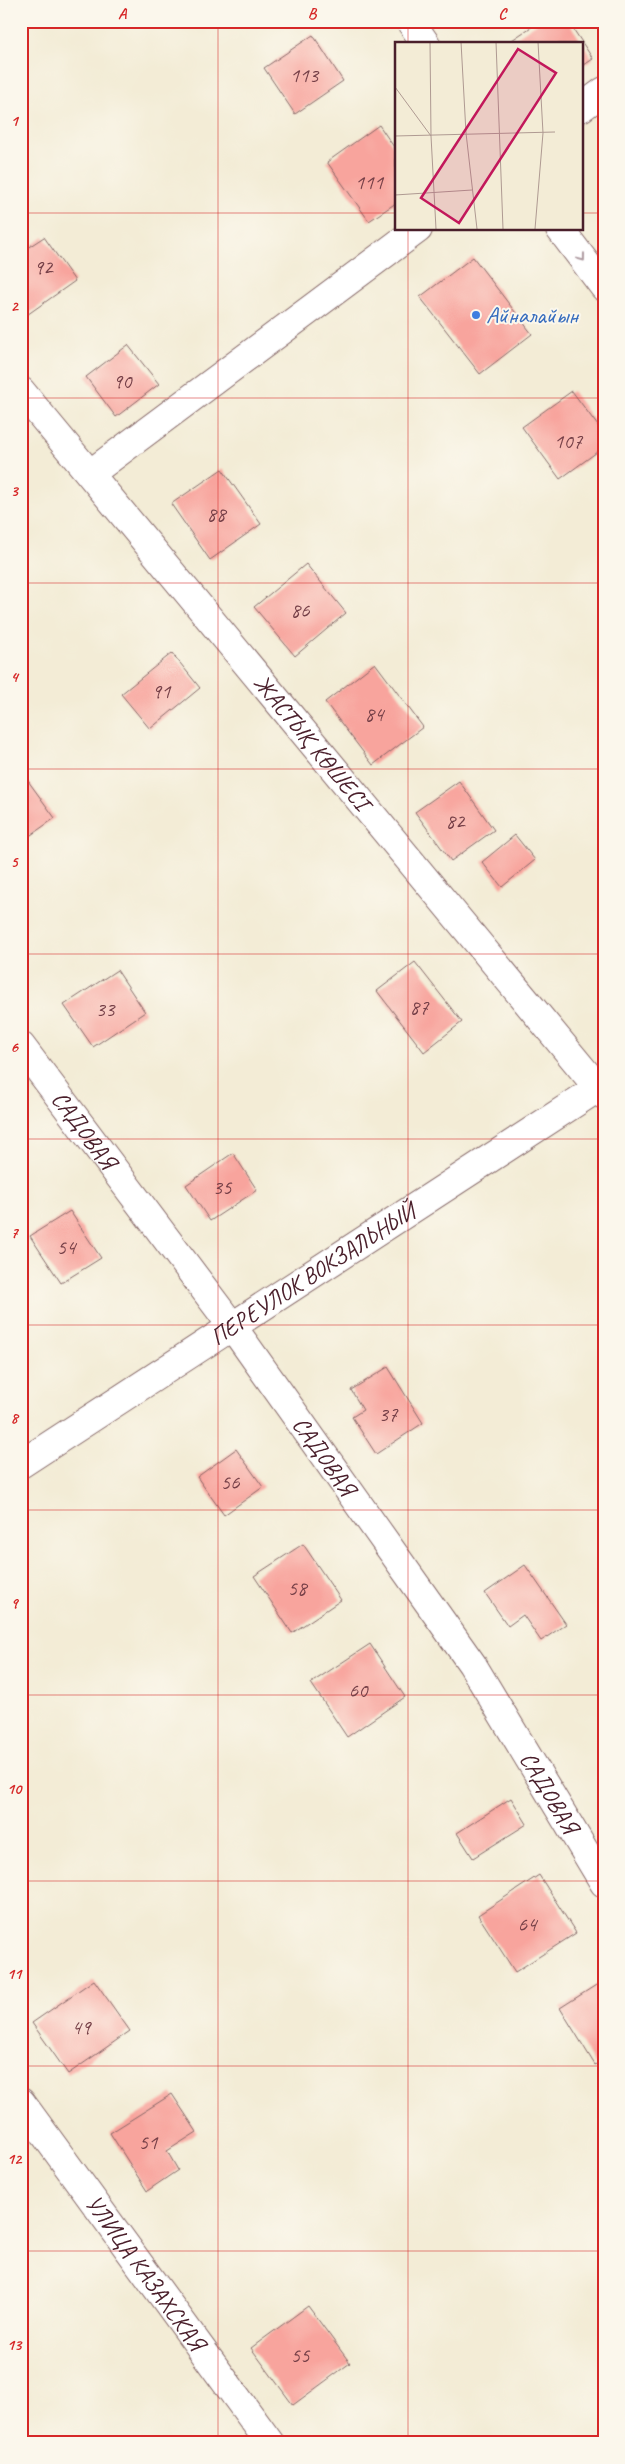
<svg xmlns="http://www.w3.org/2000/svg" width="625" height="2464" font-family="Caveat,sans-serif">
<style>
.building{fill:#f8a49d}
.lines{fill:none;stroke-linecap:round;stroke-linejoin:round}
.minor-casing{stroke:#856767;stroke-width:30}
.secondary-casing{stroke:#856767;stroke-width:30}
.minor{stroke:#fff;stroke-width:28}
.secondary{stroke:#fff;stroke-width:28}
.oneway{stroke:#ae9aa0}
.grid{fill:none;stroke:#d62828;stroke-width:1;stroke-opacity:0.55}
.shop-dot{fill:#3f7fe0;stroke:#fbf7ec;stroke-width:2}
.labels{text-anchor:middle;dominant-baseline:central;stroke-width:4;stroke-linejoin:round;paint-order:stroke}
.number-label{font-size:21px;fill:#764048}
.shop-label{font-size:24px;fill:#366cbe;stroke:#fbf7ec;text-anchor:start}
.street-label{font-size:24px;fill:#4a1f2b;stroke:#fbf7ec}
.inset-road{fill:none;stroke:#af9a92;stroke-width:1}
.view{fill:#c2185b;fill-opacity:0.15;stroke:#c2185b;stroke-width:2.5}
.inset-edge{fill:none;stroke:#4a1f2b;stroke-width:2.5}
.neatline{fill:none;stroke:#d62828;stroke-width:2}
.grid-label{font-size:16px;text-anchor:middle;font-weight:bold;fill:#d62828}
</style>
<rect width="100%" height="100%" fill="#fbf7ec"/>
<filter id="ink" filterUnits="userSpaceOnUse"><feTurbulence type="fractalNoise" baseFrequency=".02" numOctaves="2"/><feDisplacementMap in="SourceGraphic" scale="10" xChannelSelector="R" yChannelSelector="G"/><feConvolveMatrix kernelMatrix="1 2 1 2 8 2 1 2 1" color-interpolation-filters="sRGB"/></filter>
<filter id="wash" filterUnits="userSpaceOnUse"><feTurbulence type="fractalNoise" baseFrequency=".0096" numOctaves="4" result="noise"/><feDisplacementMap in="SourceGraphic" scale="20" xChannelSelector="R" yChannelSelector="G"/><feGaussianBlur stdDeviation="1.12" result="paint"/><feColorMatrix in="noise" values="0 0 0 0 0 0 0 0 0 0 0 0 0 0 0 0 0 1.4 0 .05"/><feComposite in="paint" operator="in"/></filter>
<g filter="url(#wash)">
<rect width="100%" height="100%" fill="#f3ecd6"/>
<g id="blocks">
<path class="building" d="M540,21h28l25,38 -12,8v-23h-66l-3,-4z
M313,35l30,46 -48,33 -31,-46z
M379,125l17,25v53l-27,18 -42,-59z
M44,237l31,44 -51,36 -3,-4v-61z
M473,257l59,77 -52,40 -60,-77z
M128,345l31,39 -43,33 -30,-40z
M572,391l32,43v13l-44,32 -38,-52z
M222,469l39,55 -51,36 -39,-56z
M306,564l40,49 -51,43 -41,-49z
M172,653l28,35 -50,41 -29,-35z
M375,663l48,64 -50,38 -48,-63z
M23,774l32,44 -34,24v-67z
M459,781l35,49 -43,31 -36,-49z
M515,835l20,25 -33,27 -20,-25z
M415,962l47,60 -38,30 -47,-61z
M117,970l28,42 -52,35 -29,-42z
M233,1153l24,37 -47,31 -24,-36z
M70,1211l31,47 -40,25 -31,-47z
M388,1367l35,56 -47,31 -24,-37 11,-7 -12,-20z
M236,1449l27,38 -39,28 -27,-38z
M303,1544l38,56 -49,33 -38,-57z
M525,1565l41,59 -25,17 -18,-26 -15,11 -23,-33z
M370,1644l35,53 -58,40 -36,-54z
M511,1798l16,26 -54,34 -16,-25z
M539,1875l37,58 -61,39 -37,-57z
M94,1980l36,51 -62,43 -36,-51z
M604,1980v79l-9,6 -35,-57z
M172,2094l25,38 -30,19 11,19 -31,21 -37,-58z
M308,2306l42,57 -57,42 -42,-57z"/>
</g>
</g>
<g filter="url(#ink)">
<use href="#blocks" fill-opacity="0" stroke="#856767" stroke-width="1"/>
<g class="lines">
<g class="minor-casing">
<g id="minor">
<path d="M581,108l23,-17"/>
<path id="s1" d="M21,391l583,704"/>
<path d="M91,473l327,-244"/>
<path id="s2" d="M21,1046l211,280 240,338 132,219"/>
<path id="s3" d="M21,1464l583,-380"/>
<path id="s4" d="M21,2102l249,341"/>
</g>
</g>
<g class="secondary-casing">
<path id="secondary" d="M410,21l16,23
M560,229l44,58"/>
</g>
<use href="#minor" class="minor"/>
<use href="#secondary" class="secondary"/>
</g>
<defs><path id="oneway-chevron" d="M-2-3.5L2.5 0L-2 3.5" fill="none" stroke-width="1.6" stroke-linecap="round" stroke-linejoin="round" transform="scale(1.25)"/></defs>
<use class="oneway" href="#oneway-chevron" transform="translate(582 258) rotate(53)"/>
</g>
<path class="grid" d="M218,21v2422M408,21v23M21,213h375M581,213h23M408,229v2214M21,398h583M21,583h583M21,769h583M21,954h583M21,1139h583M21,1325h583M21,1510h583M21,1695h583M21,1881h583M21,2066h583M21,2251h583"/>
<circle class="shop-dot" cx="476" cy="315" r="5"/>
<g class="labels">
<g class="number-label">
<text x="304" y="75">113</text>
<text x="369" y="182">111</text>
<text x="43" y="267">92</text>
<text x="122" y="381">90</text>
<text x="568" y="441">107</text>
<text x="216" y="514">88</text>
<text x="300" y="610">86</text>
<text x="161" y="691">91</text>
<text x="374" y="714">84</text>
<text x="455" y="821">82</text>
<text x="419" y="1007">87</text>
<text x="105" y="1009">33</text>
<text x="222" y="1187">35</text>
<text x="66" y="1247">54</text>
<text x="388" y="1414">37</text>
<text x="230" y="1482">56</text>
<text x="297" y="1588">58</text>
<text x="358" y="1690">60</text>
<text x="527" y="1924">64</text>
<text x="81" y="2027">49</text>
<text x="148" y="2142">51</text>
<text x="300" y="2355">55</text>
</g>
<g class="shop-label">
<text x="486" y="315">Айналайын</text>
</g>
<g class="street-label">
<text stroke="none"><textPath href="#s1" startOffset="456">ЖАСТЫҚ КӨШЕСІ</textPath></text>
<text stroke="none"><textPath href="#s2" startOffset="105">САДОВАЯ</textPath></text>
<text stroke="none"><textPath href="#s3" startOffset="348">ПЕРЕУЛОК ВОКЗАЛЬНЫЙ</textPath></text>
<text stroke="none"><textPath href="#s2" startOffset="510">САДОВАЯ</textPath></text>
<text stroke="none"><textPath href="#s2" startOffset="915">САДОВАЯ</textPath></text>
<text stroke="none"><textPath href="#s4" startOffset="211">УЛИЦА КАЗАХСКАЯ</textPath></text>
</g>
</g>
<g transform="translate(395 42)">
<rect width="188" height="188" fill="#f3ecd6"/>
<path class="inset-road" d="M35,0l1,94M66,0l5,91 11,96M101,0l7,187M0,45l36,49 5,93M0,94l160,-4M0,153l77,-5M140,187l8,-96 -5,-91"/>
<path class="view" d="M123,7l38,24 -97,150 -38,-25z"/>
<rect width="188" height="188" class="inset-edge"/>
</g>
<rect width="625" height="2464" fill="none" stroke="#fbf7ec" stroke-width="55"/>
<rect x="28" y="28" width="570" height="2408" class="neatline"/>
<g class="grid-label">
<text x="122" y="19">A</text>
<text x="312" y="19">B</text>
<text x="502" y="19">C</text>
<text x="14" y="126">1</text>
<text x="14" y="311">2</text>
<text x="14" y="496">3</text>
<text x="14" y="682">4</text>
<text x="14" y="867">5</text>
<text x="14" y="1052">6</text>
<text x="14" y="1238">7</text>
<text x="14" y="1423">8</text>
<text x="14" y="1608">9</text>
<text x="14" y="1794">10</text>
<text x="14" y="1979">11</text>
<text x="14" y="2164">12</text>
<text x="14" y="2350">13</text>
</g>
</svg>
